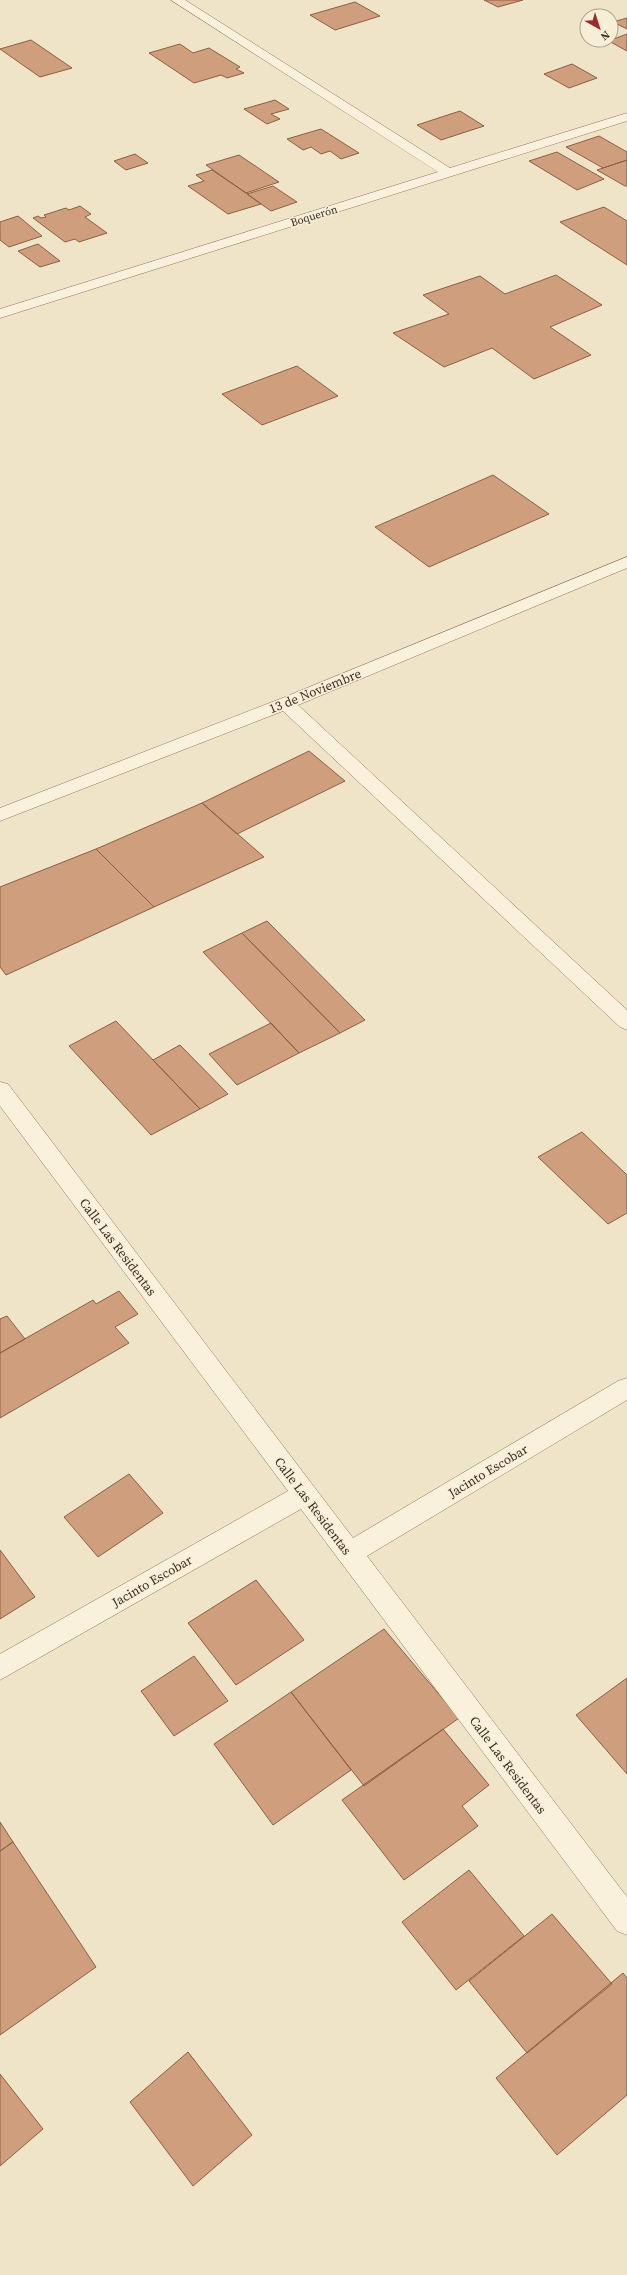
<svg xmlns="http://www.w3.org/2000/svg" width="627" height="2275" font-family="'Source Serif 4',serif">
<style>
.building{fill:#cf9f7d;stroke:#8d5f41}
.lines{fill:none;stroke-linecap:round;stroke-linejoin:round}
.street-casing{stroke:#8d765c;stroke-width:1}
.street{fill:#faf1dc;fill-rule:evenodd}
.labels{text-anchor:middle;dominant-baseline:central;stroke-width:3;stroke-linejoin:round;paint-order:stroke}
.far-street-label{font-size:11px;fill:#3d2e20;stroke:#f7eed8}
.street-label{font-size:13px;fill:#3d2e20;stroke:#f7eed8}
</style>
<rect width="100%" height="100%" fill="#f0e4c8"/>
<path class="building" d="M484,0h39l-25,7z
M355,2l25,14 -45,14 -25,-15z
M627,18v11l-14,-7z
M627,34v17l-20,-11h4z
M31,40l41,28 -32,9 -40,-28z
M180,44l13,9 16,-5 31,19 -4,2 8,4 -17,5 -6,-3 -27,8 -45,-30z
M572,64l25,14 -28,10 -25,-14z
M275,100l14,9 -18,5 9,5 -13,5 -23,-15z
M460,111l24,15 -43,14 -24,-15z
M321,129l38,24 -18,6 -11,-8 -9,3 -10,-7 -8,3 -16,-11z
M599,136l28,16v8l-24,8 -37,-21z
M557,152l47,27 -27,11 -48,-29z
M135,154l13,9 -22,7 -12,-9z
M239,155l40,27 -33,11 -40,-28z
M627,160v26h-2l-28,-16z
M212,170l34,23 15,11 -33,10 -40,-28 16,-5 -8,-6z
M273,186l24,16 -26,9 -24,-17z
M80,206l11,8 -6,3 22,16 -28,9 -4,-3 -10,3 -32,-24 5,-2 3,2 5,-1 -2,-2 22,-7 3,2z
M604,207l23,14v44l-67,-43z
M18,216l24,20 -33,11 -9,-7v-18z
M38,244l22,17 -20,6 -22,-16z
M556,275l46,30 -52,22 41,28 -57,24 -42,-31 -48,19 -51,-34 56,-19 -26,-19 57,-19 25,18z
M297,366l41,30 -76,29 -40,-31z
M493,475l56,39 -120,53 -54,-40z
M309,751l36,30 -108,53 -35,-31z
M202,803l62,54 -110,50 -58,-58z
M96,849l58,58 -148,68 -6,-8v-80z
M267,921l98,99 -25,13 -98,-100z
M242,933l98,100 -41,20 -96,-101z
M116,1021l37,39 47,49 -49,26 -82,-89z
M271,1023l28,30 -62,32 -28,-31z
M180,1045l48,49 -28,15 -47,-49z
M582,1132l45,43v38l-19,11 -70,-67z
M119,1291l19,23 -23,13 14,16 -129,75v-65l93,-53 3,4z
M7,1316l18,23 -25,14v-34z
M129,1474l34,39 -65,44 -34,-40z
M0,1550l35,47 -35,22z
M256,1580l48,60 -68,45 -48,-62z
M384,1629l75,89 -95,68 -73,-94z
M194,1656l34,45 -54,35 -33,-45z
M627,1678v96l-51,-59z
M291,1692l60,78 -78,55 -59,-81z
M443,1729l46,56 -27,21 16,20 -74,54 -62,-80z
M0,1822l13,20 -13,9z
M13,1842l83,125 -96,68v-184z
M469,1870l55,66 -68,54 -54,-68z
M552,1914l60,70 -85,69 -58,-72z
M623,1973l4,5v117l-70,60 -61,-77z
M188,2052l64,83 -59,51 -63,-84z
M0,2074l43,55 -43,37z"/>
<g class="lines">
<g class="street-casing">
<path id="street" d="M171,0h14l265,168 177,-55v8l-627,197v-9l438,-137z
M627,557v11l-329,137 329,305v20l-7,-3 -337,-316 -283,110v-13l280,-109z
M0,1082l8,2 345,454 265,-157 9,-3v22l-260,156 260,341v38l-10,-4 -316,-422 -301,171v-26l288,-163 -288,-385z"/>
</g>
<use href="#street" class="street"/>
</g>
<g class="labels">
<g class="far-street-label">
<text transform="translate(314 216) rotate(-17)">Boquerón</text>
</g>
<g class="street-label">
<text transform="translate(315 691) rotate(-22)">13 de Noviembre</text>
<text transform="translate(118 1247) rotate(53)">Calle Las Residentas</text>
<text transform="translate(488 1471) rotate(-31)">Jacinto Escobar</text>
<text transform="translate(313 1506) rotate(53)">Calle Las Residentas</text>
<text transform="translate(152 1581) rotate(-30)">Jacinto Escobar</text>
<text transform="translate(508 1765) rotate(53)">Calle Las Residentas</text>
</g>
</g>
<g transform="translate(599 28) rotate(141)"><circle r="19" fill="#f7eed8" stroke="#ada18e"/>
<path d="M0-3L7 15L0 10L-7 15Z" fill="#9e2a2b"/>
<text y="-6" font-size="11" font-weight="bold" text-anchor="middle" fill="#3d2e20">N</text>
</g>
</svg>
